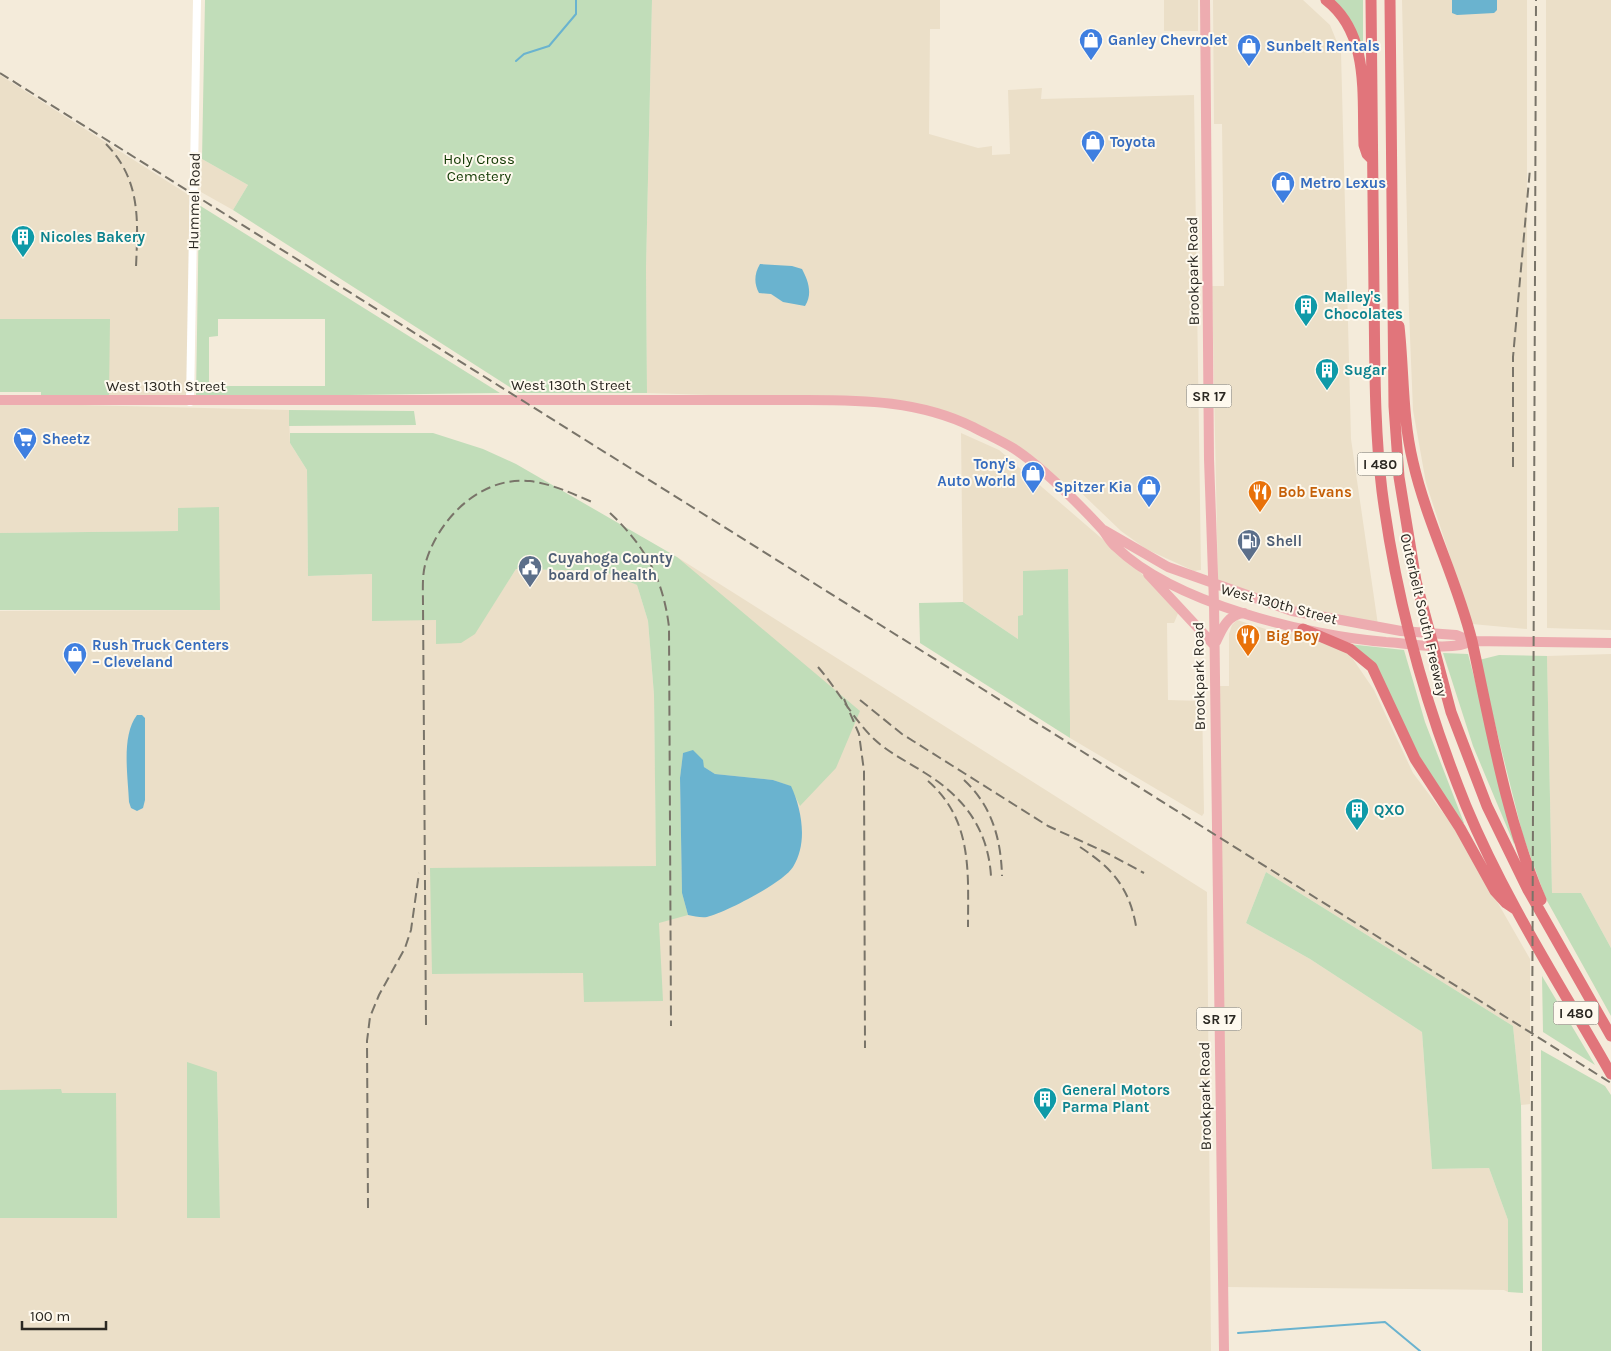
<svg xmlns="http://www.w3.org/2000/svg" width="1611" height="1351" font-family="Karla,sans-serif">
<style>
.built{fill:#ebdfc8;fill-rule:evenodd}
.green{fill:#c1ddb9;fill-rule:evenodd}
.water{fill:#6ab3cf}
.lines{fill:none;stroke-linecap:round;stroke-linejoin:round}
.stream{stroke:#6ab3cf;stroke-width:2}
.minor{stroke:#fff;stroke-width:8}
.major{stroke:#edacb0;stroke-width:10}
.highway{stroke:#e1757b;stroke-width:11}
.rail{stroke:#797469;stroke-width:2;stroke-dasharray:10 5;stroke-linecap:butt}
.labels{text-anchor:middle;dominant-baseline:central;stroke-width:4;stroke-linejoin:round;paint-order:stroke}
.shield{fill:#fef9ee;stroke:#6a675f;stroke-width:1}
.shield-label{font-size:14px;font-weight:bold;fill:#2b2822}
.shop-label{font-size:15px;font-weight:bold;fill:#366cbe;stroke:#fef9ee;text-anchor:start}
.park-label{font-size:15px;fill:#123903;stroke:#fef9ee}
.street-label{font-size:15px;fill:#2b2822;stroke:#fef9ee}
.culture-label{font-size:15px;font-weight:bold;fill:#0d838f;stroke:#fef9ee;text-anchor:start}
.food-label{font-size:15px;font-weight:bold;fill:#c56008;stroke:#fef9ee;text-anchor:start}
.service-label{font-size:15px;font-weight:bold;fill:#4e5e75;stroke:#fef9ee;text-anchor:start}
</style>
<rect width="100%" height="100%" fill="#f4ebda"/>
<path class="built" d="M652,0h288v29h-10l-1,105 49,14 14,-2v9l18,-1 -2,-64 34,-2 -1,11 153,-4 7,475 -7,1 -48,-22 -25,-18 -48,-46v13l-65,-56 -107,-41 -254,-8 -1,-124z
M1164,0h34v31h-34z
M1213,0h90l27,25 11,27 10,387 27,186 -92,-19 -68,-24 -6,-296h12l-2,-162h-8z
M1402,0h125v629l-55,-5 -46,-141 -13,-73 -4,-98z
M1546,0h65v630l-64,-2z
M0,75l192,122 -3,202 -80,-3v-76l-109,-1z
M202,159l46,26 -15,25 -32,-18z
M0,403l289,7 1,33 17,27 1,106 64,-2v46h64l39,13 41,-64 87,2 34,14 11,36 6,74 2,149 21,-287 530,335 4,459h-1211v-740l220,-1 -42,-79 -178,2zM656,866l-72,107 -152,1zM217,1072l3,145 -32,1 -1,-1z
M961,433l38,17 137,118 43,43 -5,12h-7l1,77 34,1 2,112 -2,3 -132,-78 -2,-169 -45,47h-5v23l-55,-37z
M1237,620l45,14 1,-7 57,13 34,50 39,83 43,57 74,129v145l-9,1 -8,-79 -247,-154 -20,51 64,36 112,73 10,137 57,-1 19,52v72l-4,-2 -277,-3 -8,-601h10v-52l3,-9z
M1611,654v294l-30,-55h-29l-5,-237z"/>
<path class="green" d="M205,0h447l-6,269 1,124h-128l-286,-183 15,-25 -46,-26z
M1331,0h32v46l-1,1z
M199,205l301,188 -304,4zM218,319h107v67h-116v-49l9,-1z
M0,319h110l-1,77h-68v-4h-41z
M289,410l125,1 2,14 -127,1z
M290,433h143l50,16 33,15 161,93 183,154 -24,57 -36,38 -10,-20 -17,-6 -58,-6 -11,-7 -2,-7 -19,-7 -3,25 2,115 6,22 -29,8 4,78 -79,1 -1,-29 -151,1 -2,-106 226,-2 -2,-171 -6,-74 -11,-36 -34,-14 -87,-2 -41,65 -14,9 -25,1v-24l-64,1v-47l-64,2 -1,-106 -17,-27z
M219,507l1,103h-220v-77l178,-2v-23z
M1068,569l2,153v16l-150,-95 -1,-40 44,-1 55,37v-23l5,-1v-44z
M1348,644l56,6 21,72 39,101 -3,1 -35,-54 -45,-93z
M1443,653l25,1 48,184 -2,6 -41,-98z
M1499,655l48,1 5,237h29l30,55v68l-65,-117 -23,-63 -44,-176z
M1266,872l247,154 8,79 2,188 -15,-1v-72l-19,-52 -57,1 -10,-137 -112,-73 -64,-36z
M1542,976l53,89 -52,-33z
M1541,1050l64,36 6,9v256h-69z
M187,1062l30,10 3,146h-33z
M61,1089l1,4h54l1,125h-117v-128z"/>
<path class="water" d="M1452,0h45v10l-3,3 -37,2 -5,-2z
M760,264l32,2 10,3c6,11 11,25 3,37l-22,-4 -12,-8 -12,-1c-5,-9 -5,-19 1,-29z
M137,715h5l3,3v82l-2,8 -6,3 -6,-3 -2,-6c-1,-26 -8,-66 8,-87z
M693,750l10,10 1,7 11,7 58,6 18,6c11,24 17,57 2,81 -10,16 -67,45 -86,50 -6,1 -13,-1 -19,-2l-6,-22 -2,-115 3,-25z"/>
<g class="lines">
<path class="stream" d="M516,61l8,-7 25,-8 27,-32v-14
M1238,1333l147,-11 35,29"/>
<path class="minor" d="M190,402l7,-402"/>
<path class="major" d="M1205,0l4,459 5,144 10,748
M0,400h807c57,0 113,1 166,27 13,7 27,13 40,21 27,17 67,57 89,81 5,6 8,13 14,18 58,56 191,89 270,95 21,1 68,10 85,-1l140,2
M1104,530l64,37 124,44 109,20 55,4 15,6
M1148,574l66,71
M1216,642c6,-13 11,-27 28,-29"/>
<path class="highway" d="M1326,0c44,34 36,95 38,145l3,9 5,5
M1371,0c1,98 2,196 3,293 1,66 0,132 8,198 14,108 43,214 84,315 39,94 95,180 145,268
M1390,0l4,406 5,71 17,104 35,131 36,94 41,84 83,146
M1399,326c5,45 3,91 14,136 14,61 44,118 59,179 19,87 34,177 69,259
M1303,629l47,20 22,18 43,92 45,69 35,63 11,12 9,6"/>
<path class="rail" d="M0,73l1611,1010
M106,144c35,36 32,76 30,123
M1513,467v-110l17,-188
M610,513c35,33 53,65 59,114l2,399
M818,667c20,23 35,52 56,72 15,14 34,23 51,34 39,24 63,56 66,103
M844,699l15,35 5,37 1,277
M860,700l42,34 146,92 57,26 39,21
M964,780c28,26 37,59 38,96
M928,781c45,39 40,92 40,146
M1080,847c32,21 49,40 56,79
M426,1025l-3,-421c0,-12 -1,-27 2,-39 12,-45 55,-89 105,-84 22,3 41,12 62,21
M368,1208l-1,-167 3,-24 9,-22 26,-47 6,-18 8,-57
M1531,1351l5,-1351"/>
</g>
<defs>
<g id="shop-pin" transform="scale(1.25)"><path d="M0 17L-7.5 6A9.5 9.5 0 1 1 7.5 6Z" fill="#3f7fe0" stroke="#fef9ee"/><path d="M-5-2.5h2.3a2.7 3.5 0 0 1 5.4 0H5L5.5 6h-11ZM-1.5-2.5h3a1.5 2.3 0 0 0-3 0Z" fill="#fff"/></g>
<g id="building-pin" transform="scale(1.25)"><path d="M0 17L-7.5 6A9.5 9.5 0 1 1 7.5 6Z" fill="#0f9aa8" stroke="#fef9ee"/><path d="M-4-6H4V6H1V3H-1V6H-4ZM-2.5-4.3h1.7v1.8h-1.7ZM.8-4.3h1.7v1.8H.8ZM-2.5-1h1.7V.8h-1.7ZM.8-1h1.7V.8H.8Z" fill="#fff"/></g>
<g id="supermarket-pin" transform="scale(1.25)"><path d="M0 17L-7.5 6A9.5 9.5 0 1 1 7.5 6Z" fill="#3f7fe0" stroke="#fef9ee"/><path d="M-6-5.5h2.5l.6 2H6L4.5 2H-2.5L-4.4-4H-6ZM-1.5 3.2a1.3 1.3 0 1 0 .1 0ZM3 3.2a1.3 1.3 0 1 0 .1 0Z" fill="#fff"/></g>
<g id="restaurant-pin" transform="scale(1.25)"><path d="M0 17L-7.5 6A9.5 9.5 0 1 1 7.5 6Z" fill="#e8710a" stroke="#fef9ee"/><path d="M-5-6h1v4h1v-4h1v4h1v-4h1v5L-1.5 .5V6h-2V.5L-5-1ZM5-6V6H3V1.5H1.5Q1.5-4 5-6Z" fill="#fff"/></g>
<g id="fuel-pin" transform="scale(1.25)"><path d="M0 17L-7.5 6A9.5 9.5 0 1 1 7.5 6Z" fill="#5c6f8a" stroke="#fef9ee"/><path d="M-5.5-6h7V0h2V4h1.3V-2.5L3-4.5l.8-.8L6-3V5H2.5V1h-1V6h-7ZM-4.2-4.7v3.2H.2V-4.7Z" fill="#fff"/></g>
<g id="civic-pin" transform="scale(1.25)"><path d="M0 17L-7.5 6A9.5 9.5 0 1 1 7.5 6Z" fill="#5c6f8a" stroke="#fef9ee"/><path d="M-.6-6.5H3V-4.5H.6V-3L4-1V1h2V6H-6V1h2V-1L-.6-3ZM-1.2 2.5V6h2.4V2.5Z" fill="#fff"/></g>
</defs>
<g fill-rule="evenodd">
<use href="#shop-pin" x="1091" y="40"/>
<use href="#shop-pin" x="1249" y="46"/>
<use href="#shop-pin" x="1093" y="142"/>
<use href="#shop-pin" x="1283" y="183"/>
<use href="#building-pin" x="23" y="237"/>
<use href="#building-pin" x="1306" y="306"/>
<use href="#building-pin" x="1327" y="370"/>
<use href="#supermarket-pin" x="25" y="439"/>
<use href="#shop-pin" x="1033" y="473"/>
<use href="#shop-pin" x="1149" y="487"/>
<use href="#restaurant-pin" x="1260" y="492"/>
<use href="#fuel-pin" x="1249" y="541"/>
<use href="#civic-pin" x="530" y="567"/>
<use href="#restaurant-pin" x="1248" y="636"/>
<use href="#shop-pin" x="75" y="654"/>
<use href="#building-pin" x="1357" y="810"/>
<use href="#building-pin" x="1045" y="1099"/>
</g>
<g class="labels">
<g class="shield">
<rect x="1186.5" y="384.5" width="45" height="23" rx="4"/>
<rect x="1357.5" y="452.5" width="45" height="23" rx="4"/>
<rect x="1553.5" y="1001.5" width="45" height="23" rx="4"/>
<rect x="1196.5" y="1007.5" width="45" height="23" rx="4"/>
</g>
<g class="shield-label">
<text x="1209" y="396">SR 17</text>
<text x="1380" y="464">I 480</text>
<text x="1576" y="1013">I 480</text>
<text x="1219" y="1019">SR 17</text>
</g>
<g class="shop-label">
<text x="1108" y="40">Ganley Chevrolet</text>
<text x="1266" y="46">Sunbelt Rentals</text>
<text x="1110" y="142">Toyota</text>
<text x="1300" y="183">Metro Lexus</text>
<text x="42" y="439">Sheetz</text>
<text x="1016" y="464" text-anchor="end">Tony's<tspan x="1016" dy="17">Auto World</tspan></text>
<text x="1132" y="487" text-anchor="end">Spitzer Kia</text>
<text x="92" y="645">Rush Truck Centers<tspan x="92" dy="17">– Cleveland</tspan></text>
</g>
<g class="park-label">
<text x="479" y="159">Holy Cross<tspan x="479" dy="17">Cemetery</tspan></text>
</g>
<g class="street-label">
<text transform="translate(194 201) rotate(-89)">Hummel Road</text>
<text transform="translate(1193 271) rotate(-91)">Brookpark Road</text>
<text x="571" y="385">West 130th Street</text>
<text x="166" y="386">West 130th Street</text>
<text transform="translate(1279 604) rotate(15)">West 130th Street</text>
<text transform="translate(1424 615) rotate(77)">Outerbelt South Freeway</text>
<text transform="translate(1199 676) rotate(-91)">Brookpark Road</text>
<text transform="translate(1205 1096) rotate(-91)">Brookpark Road</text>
</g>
<g class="culture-label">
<text x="40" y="237">Nicoles Bakery</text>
<text x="1324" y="297">Malley's<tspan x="1324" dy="17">Chocolates</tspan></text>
<text x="1344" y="370">Sugar</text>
<text x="1374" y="810">QXO</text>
<text x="1062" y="1090">General Motors<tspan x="1062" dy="17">Parma Plant</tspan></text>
</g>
<g class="food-label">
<text x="1278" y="492">Bob Evans</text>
<text x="1266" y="636">Big Boy</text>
</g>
<g class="service-label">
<text x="1266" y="541">Shell</text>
<text x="548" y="558">Cuyahoga County<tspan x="548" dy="17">board of health</tspan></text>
</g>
</g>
<path d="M22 1321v8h84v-8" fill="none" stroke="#2b2822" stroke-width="2.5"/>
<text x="30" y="1321" font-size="15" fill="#2b2822" stroke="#fef9ee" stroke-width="4" paint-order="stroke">100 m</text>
</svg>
